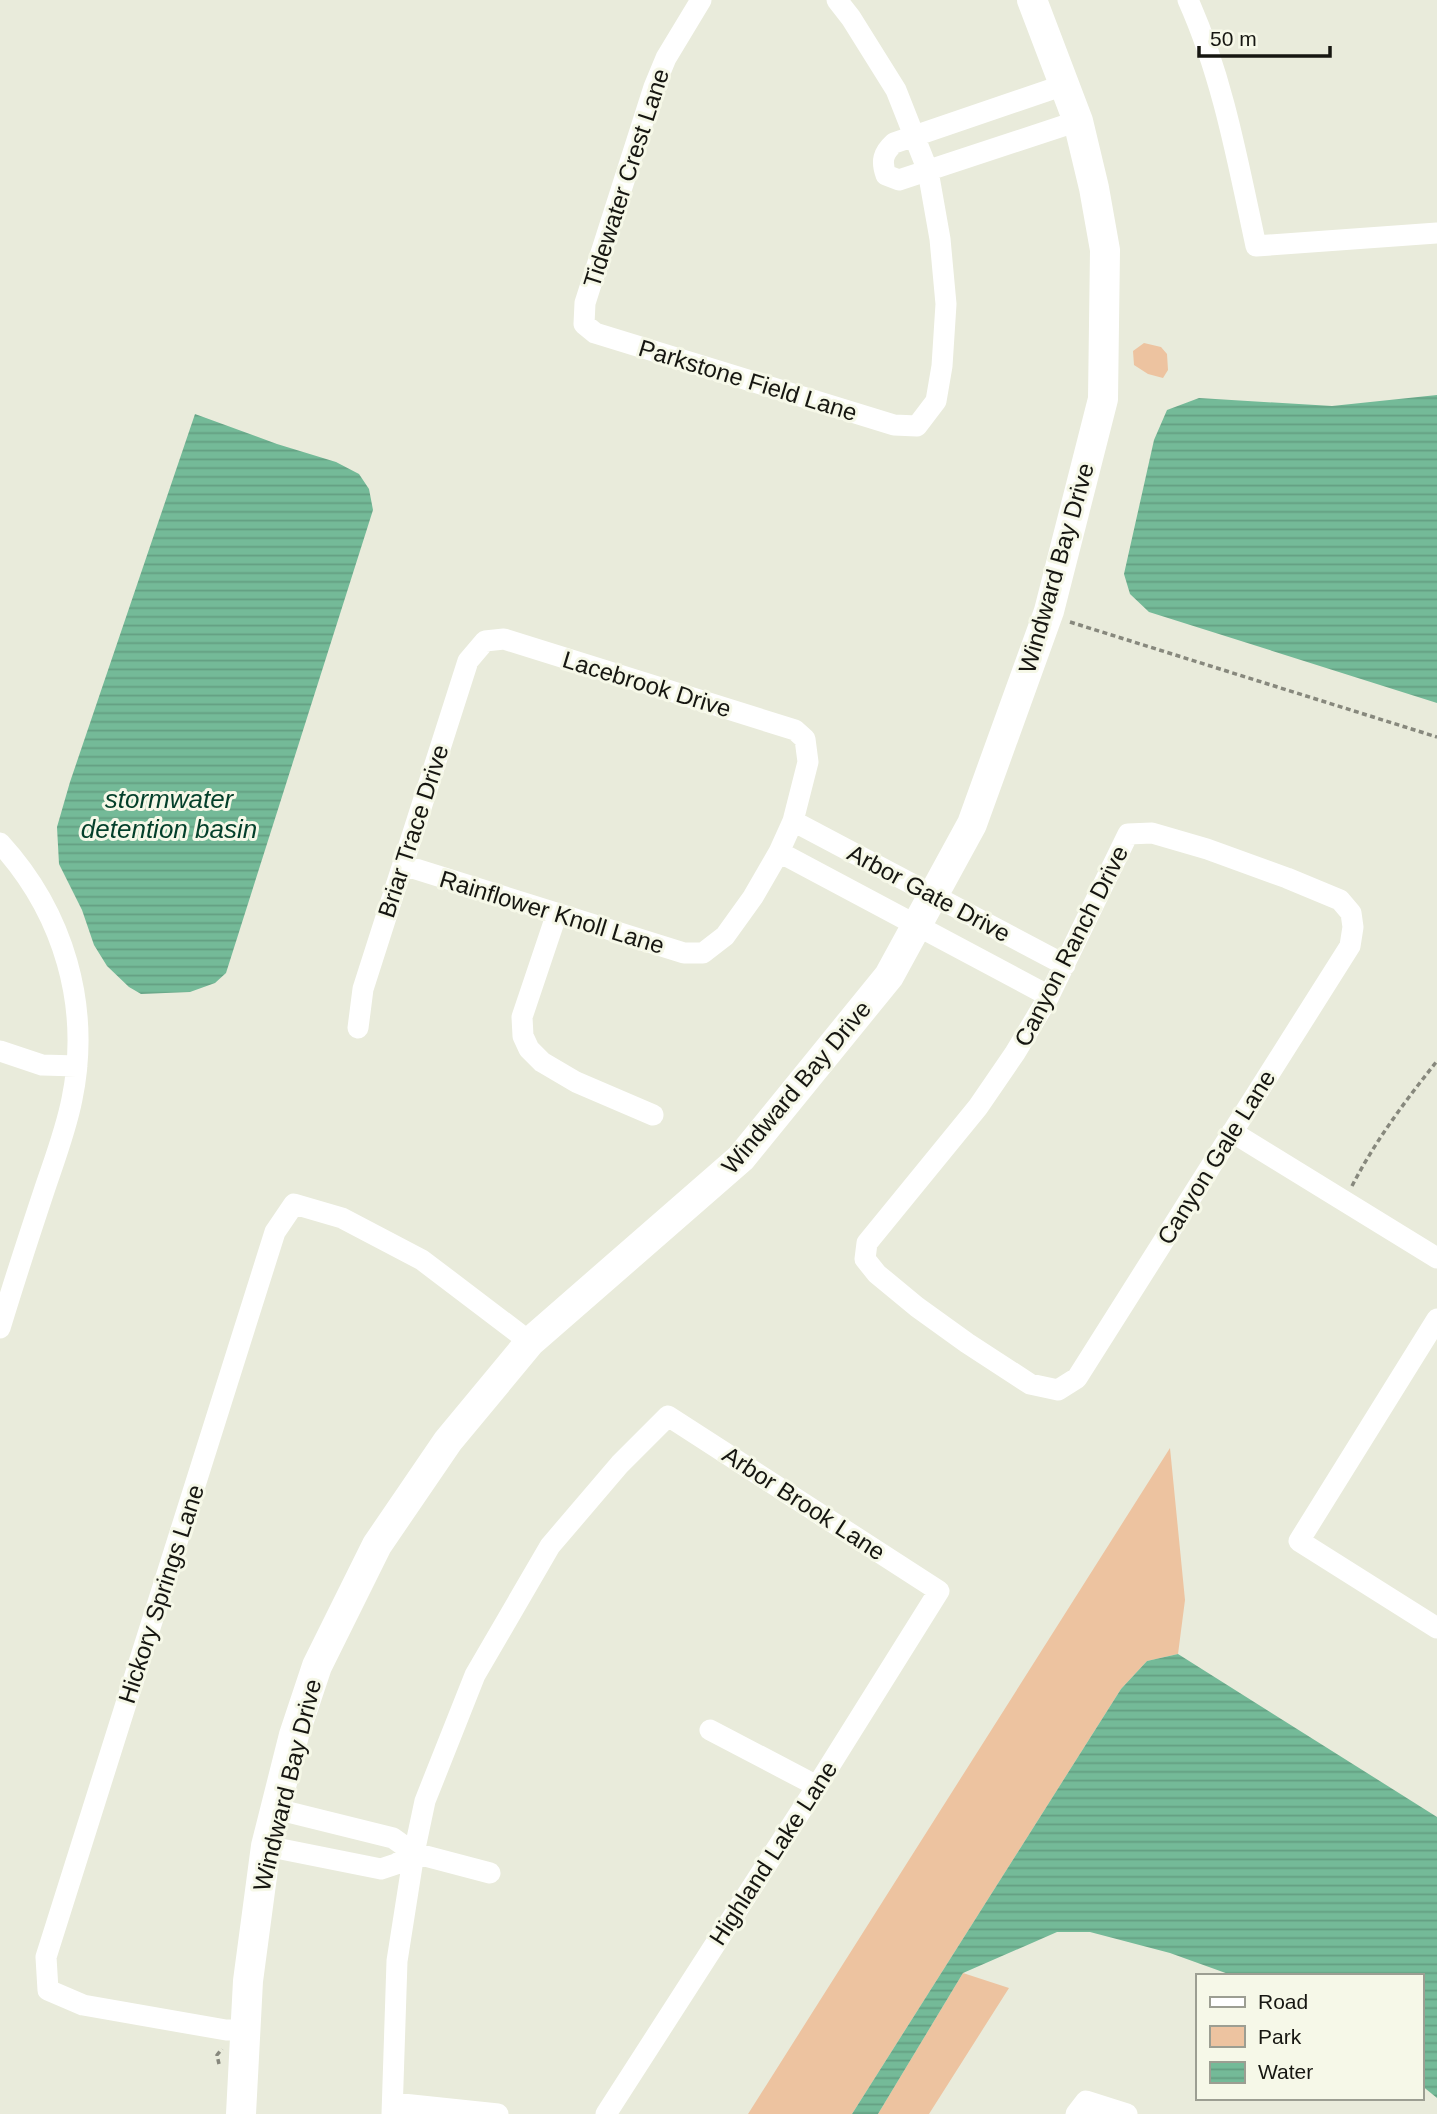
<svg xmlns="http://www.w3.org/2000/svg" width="1437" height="2114" font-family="Arial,sans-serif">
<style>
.green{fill:#edc3a0}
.water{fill:url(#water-rules)}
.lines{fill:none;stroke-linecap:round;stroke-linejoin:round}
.path{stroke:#87887d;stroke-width:3.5;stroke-dasharray:5 3.5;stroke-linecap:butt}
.street{stroke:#fff;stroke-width:21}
.secondary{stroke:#fff;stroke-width:30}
.labels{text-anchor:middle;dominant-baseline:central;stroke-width:6;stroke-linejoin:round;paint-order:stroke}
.street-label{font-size:24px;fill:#161611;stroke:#f6f8e8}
.water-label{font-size:26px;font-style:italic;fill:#033f2a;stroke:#f6f8e8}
</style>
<defs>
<pattern id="water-rules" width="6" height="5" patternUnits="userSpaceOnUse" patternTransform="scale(1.75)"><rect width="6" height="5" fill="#74ba98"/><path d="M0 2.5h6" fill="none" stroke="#649f82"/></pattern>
</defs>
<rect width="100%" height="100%" fill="#e9ebdb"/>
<path class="green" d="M1144,343l17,4 6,7 1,16 -5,8 -15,-4 -14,-9 -1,-14z
M1170,1448l15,152 -7,54 -31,7 -26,28 -269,425h-104z
M963,1973l46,15 -80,126h-51z"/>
<path class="water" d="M1437,395v308l-288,-91 -19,-18 -6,-20 30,-134 13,-30 32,-12 133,8z
M195,414l82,30 59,18 23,12 10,15 4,21 -147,463 -11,10 -25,9 -49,2 -12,-7 -22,-21 -13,-21 -12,-35 -23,-46 -2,-37 13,-45z
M1178,1654l259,163v281l-16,-13v-109h-187l-64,-23 -80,-21h-33l-94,41 -85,141h-26l269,-425 26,-28z"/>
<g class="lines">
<path class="path" d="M1070,622l367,115
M1352,1186c23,-45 54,-86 85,-125
M219,2064l-2,-9 5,-6"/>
<path class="street" d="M701,0l-35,58 -12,29 -69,216 -1,21 11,9 299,92 23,1 19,-25 6,-35 4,-62 -6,-65 -12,-68 -32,-81 -45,-72 -14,-18
M1188,0c35,78 50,163 68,246l181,-13
M1064,85l-170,58c-11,10 -13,18 -8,32l13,5 179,-59
M793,821l272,144
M1152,833l55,16 80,29 53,22 11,13 2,14 -3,19 -273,432 -19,12 -28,-6 -63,-41 -50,-36 -40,-33 -12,-15 2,-16 111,-136 37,-54 34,-57 79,-162z
M0,843c64,70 91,163 72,256 -6,31 -18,62 -28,92 -15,45 -30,91 -44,137
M779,852l270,144
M557,913l-35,104 1,19 6,13 13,13 34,20 77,33
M358,1028l5,-39 105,-328 17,-20 19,-2 291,91 10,9 3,23 -15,59 -14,31 -26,45 -28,39 -22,17h-19l-281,-88
M0,1051l42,14 35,1
M1232,1132l205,126
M1437,1319l-138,222 138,87
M710,1730l107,56
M276,1809l117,29 21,15 76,20
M266,1846l115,23 15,-5 18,-11
M245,2030h-19l-143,-25 -35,-15 -2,-33 229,-725 19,-28 48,14 80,42 108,82
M393,2103l105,11
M392,2114l5,-153 17,-108 11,-52 50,-126 75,-129 70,-82 48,-48 271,175 -122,195 -211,328
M1076,2114l10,-13 41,13"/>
<path class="secondary" d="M241,2114l7,-133 18,-135 28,-111 23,-69 60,-121 71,-104 82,-99 211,-184 148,-182 83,-152 77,-213 54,-212 2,-149 -11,-62 -16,-67 -46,-121"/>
</g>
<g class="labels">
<g class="street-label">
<text transform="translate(626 178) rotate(-72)">Tidewater Crest Lane</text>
<text transform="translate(748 380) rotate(17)">Parkstone Field Lane</text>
<text transform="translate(1056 568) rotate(-74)">Windward Bay Drive</text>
<text transform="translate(647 684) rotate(17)">Lacebrook Drive</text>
<text transform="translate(413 831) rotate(-72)">Briar Trace Drive</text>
<text transform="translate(929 893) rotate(28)">Arbor Gate Drive</text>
<text transform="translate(552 912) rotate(17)">Rainflower Knoll Lane</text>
<text transform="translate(1071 946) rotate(-63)">Canyon Ranch Drive</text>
<text transform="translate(796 1087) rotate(-50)">Windward Bay Drive</text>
<text transform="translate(1216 1157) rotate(-58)">Canyon Gale Lane</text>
<text transform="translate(804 1503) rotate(33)">Arbor Brook Lane</text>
<text transform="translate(161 1594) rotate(-72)">Hickory Springs Lane</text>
<text transform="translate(287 1785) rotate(-76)">Windward Bay Drive</text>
<text transform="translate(773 1853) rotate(-57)">Highland Lake Lane</text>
</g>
<g class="water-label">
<text x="169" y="799">stormwater<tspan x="169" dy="30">detention basin</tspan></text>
</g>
</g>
<rect x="1196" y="1974" width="228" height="126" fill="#f6f8e8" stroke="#9c9e92" stroke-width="2"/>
<rect x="1210" y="1997" width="35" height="10" fill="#ffffff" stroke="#9c9e92" stroke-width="2"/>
<text x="1258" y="2009" font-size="21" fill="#161611">Road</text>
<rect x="1210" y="2026" width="35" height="21" fill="#edc3a0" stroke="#9c9e92" stroke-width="2"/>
<text x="1258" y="2044" font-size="21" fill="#161611">Park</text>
<rect x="1210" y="2062" width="35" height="21" fill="url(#water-rules)" stroke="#9c9e92" stroke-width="2"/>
<text x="1258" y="2079" font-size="21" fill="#161611">Water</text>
<path d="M1199 46v10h131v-10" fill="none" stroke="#161611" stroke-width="3.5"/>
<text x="1210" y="46" font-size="21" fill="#161611" stroke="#f6f8e8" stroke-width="5" paint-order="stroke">50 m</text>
</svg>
